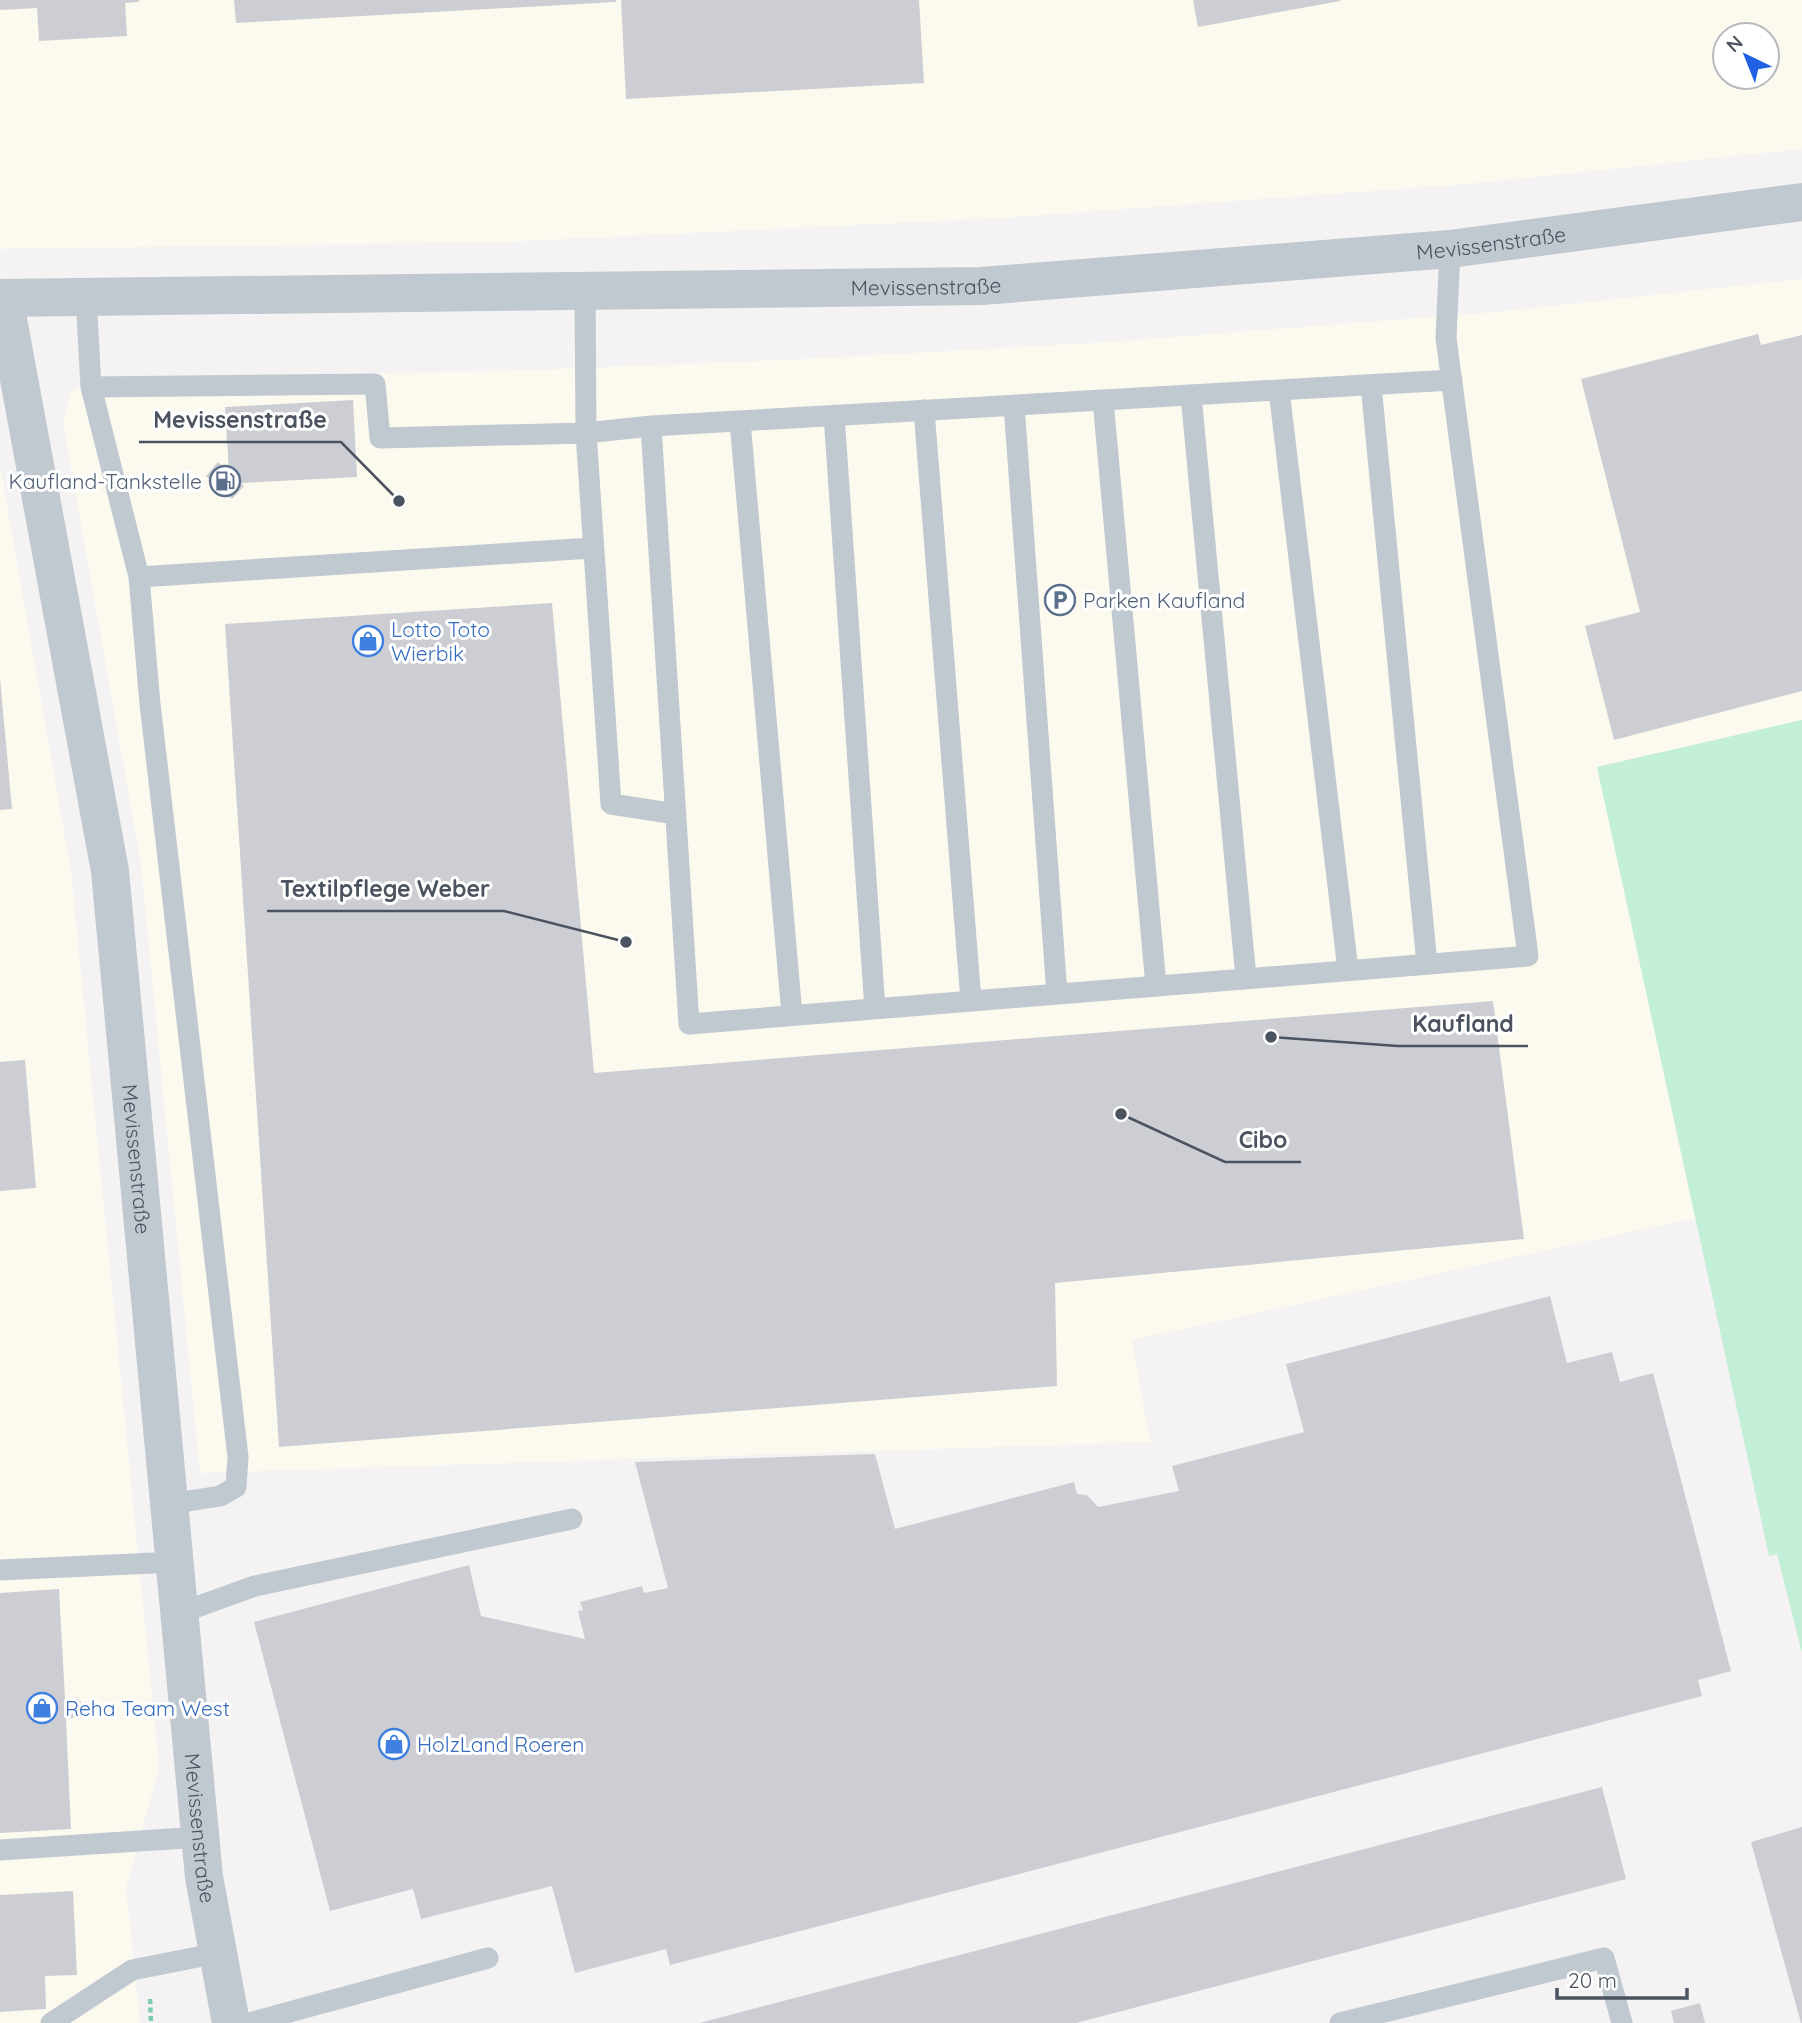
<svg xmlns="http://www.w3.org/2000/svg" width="1802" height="2023" font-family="Quicksand,sans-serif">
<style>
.commercial{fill:#fcfaee;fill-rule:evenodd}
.green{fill:#c3efd8}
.building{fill:#ccced4}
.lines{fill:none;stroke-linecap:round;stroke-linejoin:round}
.path{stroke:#7bcdad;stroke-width:4.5;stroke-dasharray:5 3.5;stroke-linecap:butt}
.service{stroke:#c0c8d0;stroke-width:21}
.minor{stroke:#c0c8d0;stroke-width:38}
.labels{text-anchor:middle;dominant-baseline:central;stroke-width:6;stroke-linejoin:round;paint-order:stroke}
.street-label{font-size:21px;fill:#4a535f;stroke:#fff}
.service-label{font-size:21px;fill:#4e5e75;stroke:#fff;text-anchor:end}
.shop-label{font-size:21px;fill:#366cbe;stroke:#fff;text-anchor:start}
.leader{fill:none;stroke:#4a535f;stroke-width:2.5}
.callout-dot{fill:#4a535f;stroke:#fff;stroke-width:2.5}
.callout-label{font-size:23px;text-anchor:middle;font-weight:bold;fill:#4a535f;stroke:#fff;stroke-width:6;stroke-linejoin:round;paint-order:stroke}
</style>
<rect width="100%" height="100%" fill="#f4f2f2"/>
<path class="commercial" d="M0,0h1802v149l-334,35 -467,34 -498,24 -503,7zM1725,35h42v42h-42z
M1802,279v441l-205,47 98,451 -563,122 18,102 -950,31 -59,-609 -78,-442 8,-30 30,-14 405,-7 301,-12 302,-17 387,-30z
M0,466l71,406 88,896 -33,120 14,135h-140z"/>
<path class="green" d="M1802,720v933l-25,-99 -8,2 -172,-789z"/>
<path class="building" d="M0,0h139v2l-14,1 2,33 -88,5 -2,-33 -37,2z
M234,0h382v2l-380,21z
M621,0h298l5,83 -298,16z
M1193,0h147v1l-142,26z
M1758,334l3,11 41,-10v356l-188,49 -29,-114 55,-14 -59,-233z
M353,400l4,77 -116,6 3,3 -12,13 -26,-23 12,-14 11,10 -4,-65z
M552,603l42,470 899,-72 31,238 -469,44 2,103 -778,61 -54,-823z
M0,678l12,131 -12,1z
M25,1060l11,128 -36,3v-129z
M1550,1296l17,67 45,-11 8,30 33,-9 78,298 -33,9 4,16 -1032,269 -4,-16 -91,24 -23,-87 -131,33 -8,-30 -83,22 -76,-289 215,-57 12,51 104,23 -7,-28 5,-1 -3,-8 62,-16 2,7 24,-5 -33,-126 240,-8 20,75 179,-47 3,12 10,1 11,12 81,-16 -7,-25 132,-34 -18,-68z
M59,1589l6,110h13l5,5 1,8 -5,5 -13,2 5,110 -71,4v-240z
M1602,1787l24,92 -550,144h-377z
M1802,1827v196h-1l-50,-181z
M73,1891l4,84 -32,1 1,33 -46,3v-117z
M1700,2003l5,20h-31l-3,-12z"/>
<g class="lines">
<path class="path" d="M150,1999l1,24"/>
<path class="service" d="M585,289l1,144 25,371 65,10
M86,297l5,90 48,190 453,-29
M1371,385l56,579
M91,387l284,-3 5,54 206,-5 65,-7 801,-46
M1279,390l69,580
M1191,395l55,583
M1103,400l53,586
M1014,405l43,589
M924,410l47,591
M834,415l41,594
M740,421l52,594
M651,426l38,598 839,-68 -82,-618 4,-89
M139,577l11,127 88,753 -2,30 -16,9 -50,8
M0,1570l176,-8
M180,1613l75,-27 317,-67
M0,1850l201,-13
M51,2023l81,-53 86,-17
M249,2023l239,-65
M1340,2023l264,-65 18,65"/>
<g class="minor">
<path id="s1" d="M0,298l981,-12 469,-37 352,-47"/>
<path id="s2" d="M4,298l106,573 94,1006 27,146"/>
</g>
</g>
<defs>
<g id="fuel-ring" transform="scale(1.575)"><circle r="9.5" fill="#fff" stroke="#5c6f8a" stroke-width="1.5"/><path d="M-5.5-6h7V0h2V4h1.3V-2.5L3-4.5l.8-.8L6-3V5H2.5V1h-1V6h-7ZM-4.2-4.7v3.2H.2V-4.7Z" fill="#5c6f8a"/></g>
<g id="parking-ring" transform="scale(1.575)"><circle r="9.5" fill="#fff" stroke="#5c6f8a" stroke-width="1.5"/><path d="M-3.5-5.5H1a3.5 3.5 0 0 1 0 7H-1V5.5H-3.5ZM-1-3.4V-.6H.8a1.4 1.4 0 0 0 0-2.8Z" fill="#5c6f8a"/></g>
<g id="shop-ring" transform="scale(1.575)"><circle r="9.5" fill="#fff" stroke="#3f7fe0" stroke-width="1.5"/><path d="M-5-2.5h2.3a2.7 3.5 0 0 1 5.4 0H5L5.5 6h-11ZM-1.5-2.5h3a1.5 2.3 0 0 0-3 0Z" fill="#3f7fe0"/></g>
</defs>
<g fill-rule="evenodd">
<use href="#fuel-ring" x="225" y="481"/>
<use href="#parking-ring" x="1060" y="600"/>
<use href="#shop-ring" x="368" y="641"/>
<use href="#shop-ring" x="42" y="1708"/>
<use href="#shop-ring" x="394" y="1744"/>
</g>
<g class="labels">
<g class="street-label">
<text stroke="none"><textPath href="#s1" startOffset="1493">Mevissenstraße</textPath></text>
<text stroke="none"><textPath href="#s1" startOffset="926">Mevissenstraße</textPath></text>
<text stroke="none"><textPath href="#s2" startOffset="872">Mevissenstraße</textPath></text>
<text stroke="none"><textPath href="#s2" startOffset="1544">Mevissenstraße</textPath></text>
</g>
<g class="service-label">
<text x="202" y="481">Kaufland-Tankstelle</text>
<text x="1083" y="600" text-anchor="start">Parken Kaufland</text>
</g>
<g class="shop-label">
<text x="391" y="629">Lotto Toto<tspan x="391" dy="24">Wierbik</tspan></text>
<text x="65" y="1708">Reha Team West</text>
<text x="417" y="1744">HolzLand Roeren</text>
</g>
</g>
<path class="leader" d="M399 501L341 442H139M626 942L504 911H267M1271 1037L1398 1046H1528M1121 1114L1225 1162H1301"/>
<g class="callout-dot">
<circle cx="399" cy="501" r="7"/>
<circle cx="626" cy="942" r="7"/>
<circle cx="1271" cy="1037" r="7"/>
<circle cx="1121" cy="1114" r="7"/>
</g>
<g class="callout-label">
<text x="240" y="428">Mevissenstraße</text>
<text x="385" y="897">Textilpflege Weber</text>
<text x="1463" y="1032">Kaufland</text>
<text x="1263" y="1148">Cibo</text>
</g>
<g transform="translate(1746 56) rotate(317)"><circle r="33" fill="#ffffff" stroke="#b7babf" stroke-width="2"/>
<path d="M0-5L12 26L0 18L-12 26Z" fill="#1f61e2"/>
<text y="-10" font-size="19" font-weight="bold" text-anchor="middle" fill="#4a535f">N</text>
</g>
<path d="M1557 1988v10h130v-10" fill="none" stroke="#4a535f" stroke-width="3.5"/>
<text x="1568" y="1988" font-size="21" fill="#4a535f" stroke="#ffffff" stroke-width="5" paint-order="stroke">20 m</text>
</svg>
